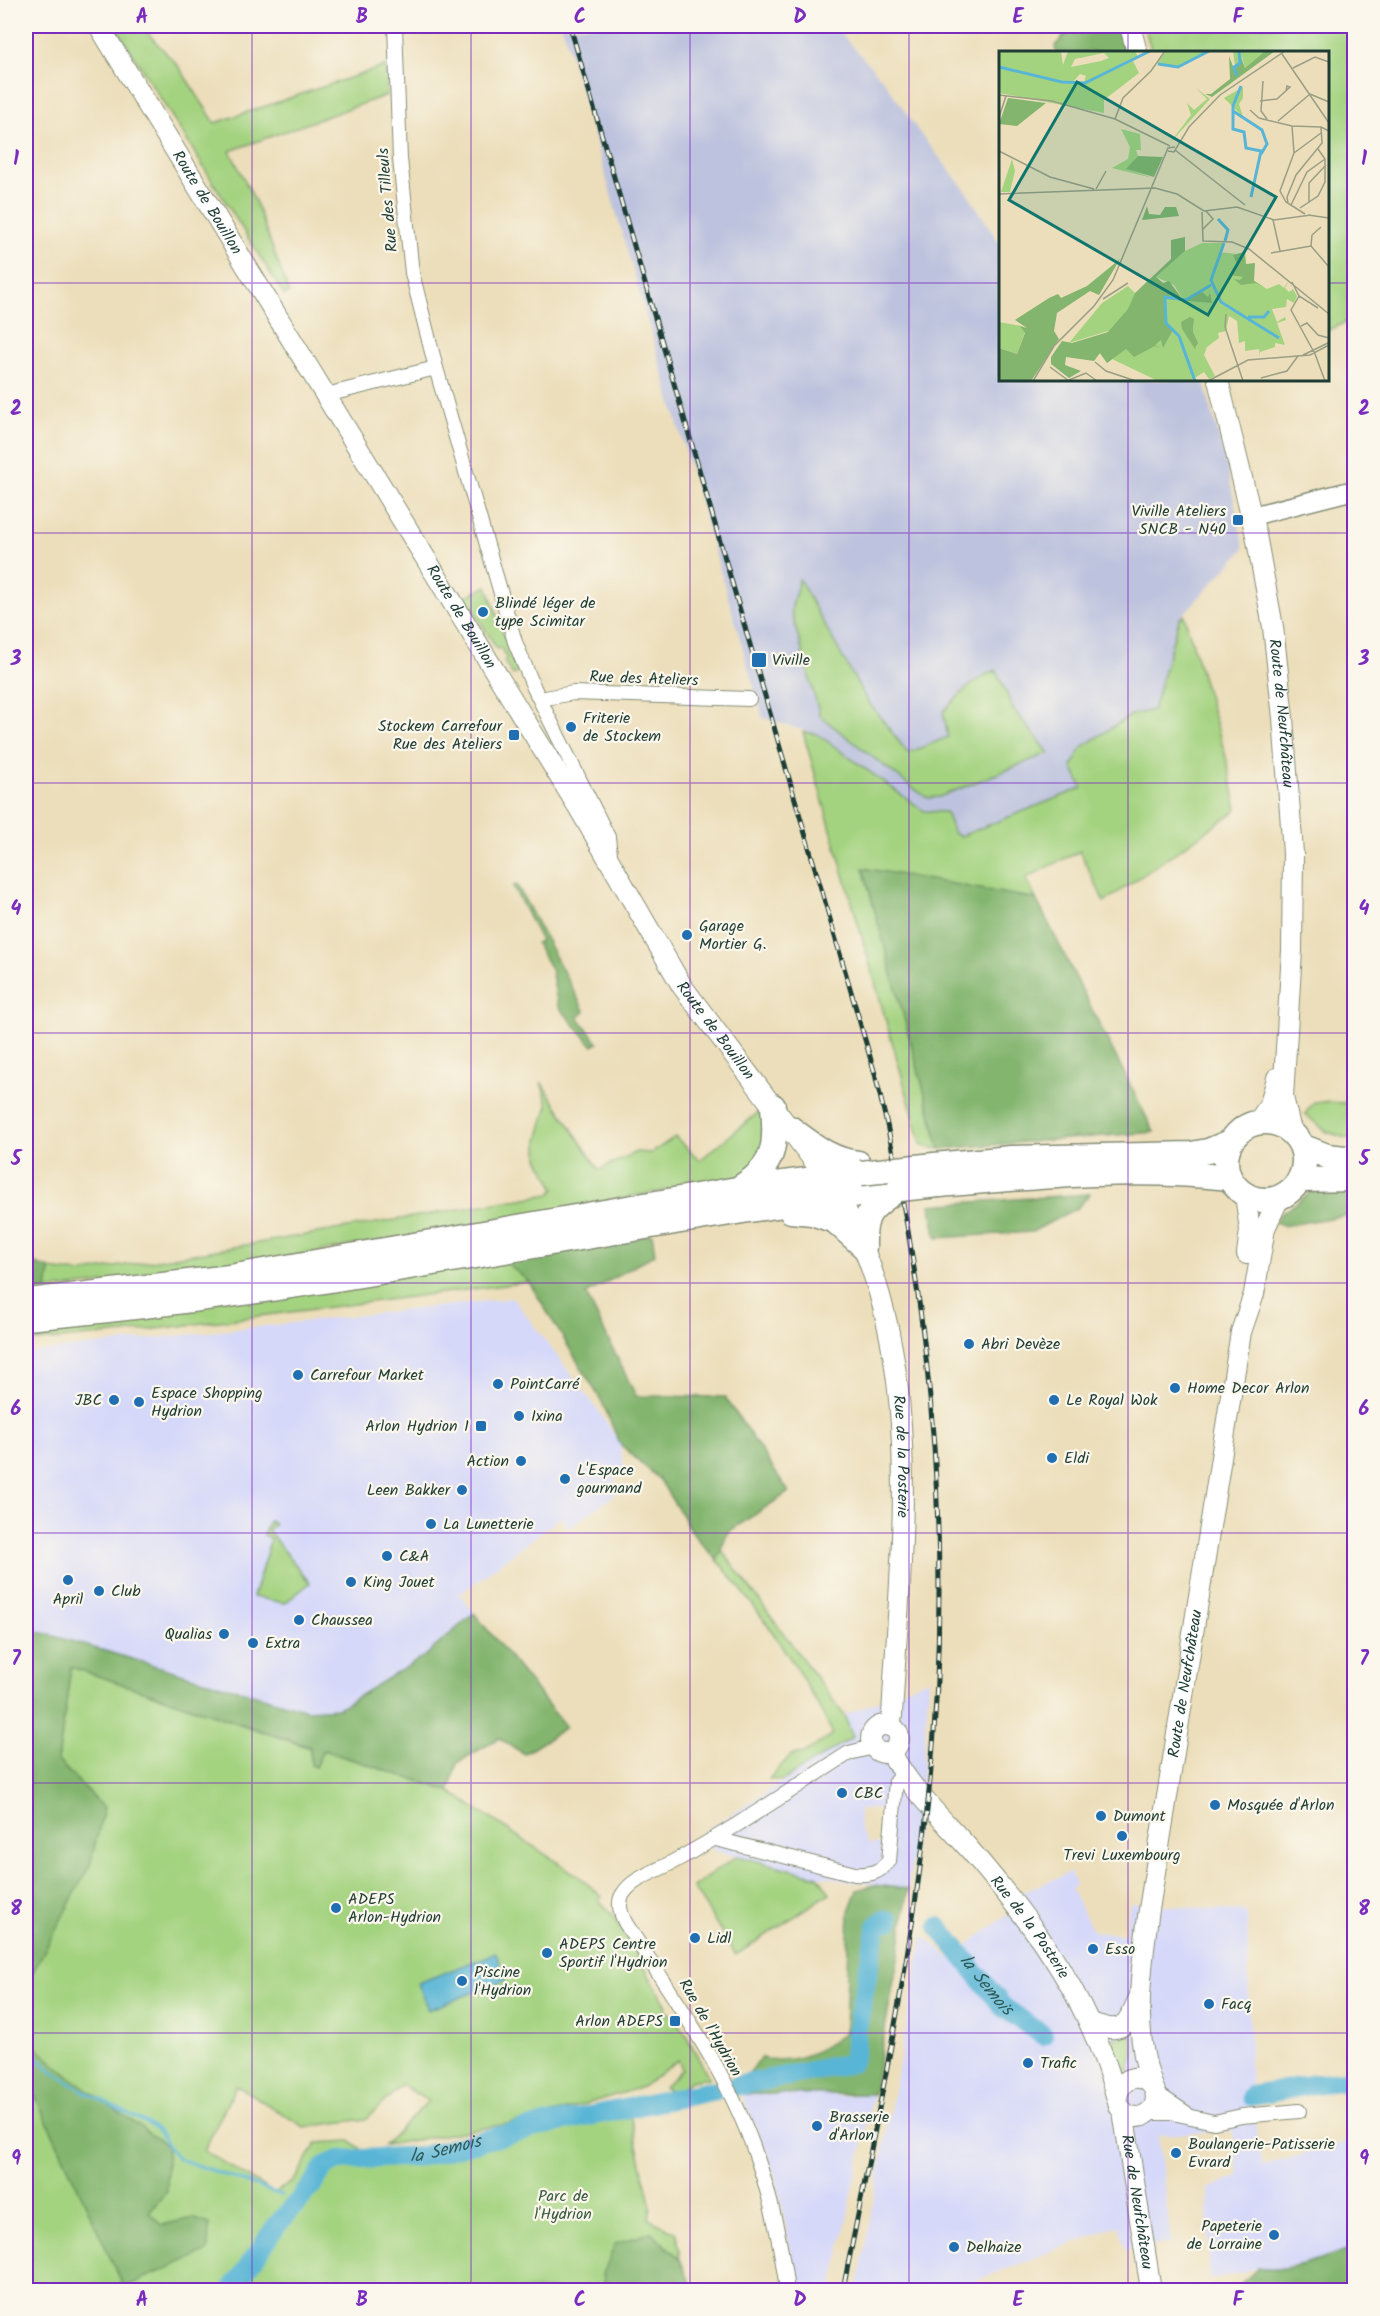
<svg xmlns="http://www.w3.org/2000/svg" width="1380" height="2316" font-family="Kalam,sans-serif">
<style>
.built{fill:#d5d8f9;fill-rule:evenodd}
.industrial{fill:#bdc3de}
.green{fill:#a4d380;stroke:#62885a;stroke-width:1.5}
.forest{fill:#83b56e;stroke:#517951;stroke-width:1.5}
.water{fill:#58b5d6;stroke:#3c7985;stroke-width:1.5}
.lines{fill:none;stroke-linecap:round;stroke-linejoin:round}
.stream{stroke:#58b5d6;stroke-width:3}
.river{stroke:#58b5d6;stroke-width:20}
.street-casing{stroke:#868e77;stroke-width:16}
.secondary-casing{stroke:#868e77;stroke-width:21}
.primary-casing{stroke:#868e77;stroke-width:22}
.highway-casing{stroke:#868e77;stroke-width:27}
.street{stroke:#fff;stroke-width:14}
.secondary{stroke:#fff;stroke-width:18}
.primary{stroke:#fff;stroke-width:20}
.highway{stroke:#fff;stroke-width:24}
.rail-casing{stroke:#1f3d34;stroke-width:5}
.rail{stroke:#fbf7ec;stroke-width:3;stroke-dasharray:9;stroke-linecap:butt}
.highway-bridge-casing{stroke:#868e77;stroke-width:27;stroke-linecap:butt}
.highway-bridge{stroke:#fff;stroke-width:24}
.grid{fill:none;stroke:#7b2cbf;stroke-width:1.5;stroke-opacity:0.55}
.poi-dot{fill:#1f6fb2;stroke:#fbf7ec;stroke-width:2}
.labels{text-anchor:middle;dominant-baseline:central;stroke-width:4.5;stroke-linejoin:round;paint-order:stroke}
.street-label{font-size:16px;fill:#1f3d34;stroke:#fbf7ec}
.poi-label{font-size:16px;fill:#1f3d34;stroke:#fbf7ec;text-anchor:start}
.park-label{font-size:16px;fill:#3a5b43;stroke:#fbf7ec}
.water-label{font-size:18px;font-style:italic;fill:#2d5b5c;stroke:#fbf7ec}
.inset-river{fill:none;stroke:#58b5d6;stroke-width:3}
.inset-road{fill:none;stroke:#9a9e84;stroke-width:1.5}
.view{fill:#0f766e;fill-opacity:0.15;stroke:#0f766e;stroke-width:3}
.inset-edge{fill:none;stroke:#1f3d34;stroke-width:3}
.neatline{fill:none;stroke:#7b2cbf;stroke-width:2}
.grid-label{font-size:20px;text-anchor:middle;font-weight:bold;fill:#7b2cbf}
</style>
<rect width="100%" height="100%" fill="#fbf7ec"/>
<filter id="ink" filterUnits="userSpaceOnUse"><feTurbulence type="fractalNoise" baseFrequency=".0167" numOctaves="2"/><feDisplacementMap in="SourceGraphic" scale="12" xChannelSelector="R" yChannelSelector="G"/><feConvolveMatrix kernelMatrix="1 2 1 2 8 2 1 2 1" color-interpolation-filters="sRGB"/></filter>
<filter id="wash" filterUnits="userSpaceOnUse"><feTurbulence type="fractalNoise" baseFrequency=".008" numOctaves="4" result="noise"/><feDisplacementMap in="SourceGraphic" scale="24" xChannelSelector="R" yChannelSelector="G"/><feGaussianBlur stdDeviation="1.35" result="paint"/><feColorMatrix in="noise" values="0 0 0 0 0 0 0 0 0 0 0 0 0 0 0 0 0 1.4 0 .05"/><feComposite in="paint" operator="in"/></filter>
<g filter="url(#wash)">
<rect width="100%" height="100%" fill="#ecdeba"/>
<path class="built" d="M513,1298l88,116 19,30 4,25 -11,10 8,11 -52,38 -8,-11 -101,77 14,19 -49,43 -86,52 -32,2 -281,-82v-275z
M929,1679l-8,116 -13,94 -90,-13 -103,-25 -19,-14 157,-100 -8,-22zM859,1809h29l-2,35h-17l-9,-14z
M1070,1872l6,13 -5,4 22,42 32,4 5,-32 117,9 4,184 12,70 91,-26v108l-39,13 -47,9 -10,-2 -49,12 -1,-91 30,-13 -5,-45 -75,4 13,108 -46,7 -6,-25 -167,65h-95l66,-355 27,23 63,-47 8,-18z
M800,2092l40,4 33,-2 -41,196h-35l-16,-90 -12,-42 -28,-64z"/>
<path class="industrial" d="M562,26h272l50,55 35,51 48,60 33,52v136h203l24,86 17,83 -65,70 -26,91 -22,5 -49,73 -121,48 -7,-2 -8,-22 -22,-1 -107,-77 -54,-16z"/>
<path class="green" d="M115,26h26l38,41 36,56 170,-57 2,29 -157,56 26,52 33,90 -5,2z
M1144,26h210v293l-26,11v-278h-176z
M799,579l67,120 42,54 40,-16 -5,-25c16,-17 31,-33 53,-42l18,40 35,43 -110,44 -11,1 -14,-9 -94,-73 -29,-105z
M487,586l30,87 -4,2 -9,-14 3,-3 -6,-10 -4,1 -32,-52z
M1184,615l42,142 11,53 -133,92 -24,-51 -54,27 10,21 -172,-30 76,280 -18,-3 -119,-414 14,2 107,77 22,1 8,22 7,2 121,-48 -10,-21 10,-20 49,-32 22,-5 26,-91z
M541,1082l58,88 37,-18 15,1 24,-16 25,23 59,-48c18,23 1,41 -11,64l-528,93 -173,21 3,-21 29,4 471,-79 5,-5 -17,-31v-18l10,-35z
M1314,1102l40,1v37l-27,-8 -22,-18z
M503,1260l26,22 -405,51 -98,9v-15z
M269,1521l6,3 -7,6 42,53 -25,20 -32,-6 18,-58 -8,-4z
M721,1549l123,166 9,22 -71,44 -13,-2 22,-24 14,-2 28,-19c-31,-62 -71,-121 -116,-174z
M71,1666l239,82 1,17 4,2 8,-17 126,41 131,86 22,20 -3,3 15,17 53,89 -2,2 20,25 24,45 -19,3 -14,12 -12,-6 18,-18 -4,-9 -36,27 -107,32 -150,26 43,-44 -26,-16 -36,34 -62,8 -68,-42 -32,66 70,42 19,-11 24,-39 34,-2 15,13h39l222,-52 24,105 -2,12 28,14 3,26 -29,-27 -10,58h-615v-305l78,-177 -46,-47z
M737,1856l81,20 12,17 -94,62 -43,-68z
M1131,2029l3,26 -6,16c-15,-3 -18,-18 -23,-31l18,-3z"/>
<path class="forest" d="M1073,26h44l7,26h-68l-1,-6z
M863,868l173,31 118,233 -214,17z
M517,885l68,127 -7,5 20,26 -5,3 -35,-40 -7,-37 -15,-26 5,-2 -28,-55z
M1333,1189h21v25l-72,12 -7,-4 3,-6 32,-23z
M1090,1194l-13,14 -45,24 -95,6 -7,-33z
M652,1234l3,20 -69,40 50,102 89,1 64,95 -61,40 -11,28 -23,-25 -34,-55 -40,-36 -19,-44 -72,-118 -26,-22z
M26,1261l24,8 -3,21 -21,1z
M474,1613l92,114 -42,27 -25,-16 -42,25 -8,28 -126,-41 -8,17 -4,-2 -1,-18 -239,-80 -13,94 46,47 -14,57 -64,120v-357l281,82 32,-2 86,-52z
M874,1885l34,4 -9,64 -26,141h-132l-2,-5 21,-31c35,6 57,-4 85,-25l4,-122 8,-21z
M26,2039l44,38 97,69v45l-18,21 12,13 32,-7 16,6 -1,27 -84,36 -98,-211z
M651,2232l29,27 14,31h-88l-3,-16 12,-30z
M1350,2249l4,3v38h-119l23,-22c26,6 67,-11 92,-19z"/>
<path class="water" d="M496,1953l10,27 -78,30 -10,-27z"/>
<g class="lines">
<path class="stream" d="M26,2046c34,41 85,56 129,82 5,3 14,22 22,30l104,37
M290,2198l9,3"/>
<g class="river">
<path id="s1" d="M939,1927l64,80 40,28"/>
<path d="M736,2086l115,-23 3,-8 2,-22 21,-108 7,-5 6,1"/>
<path d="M1251,2096c36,-5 68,-16 103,-15"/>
<path id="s2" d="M232,2290l46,-66 32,-36 15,-22 14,-6 84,-4 117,-30 176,-36"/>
</g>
</g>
</g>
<g filter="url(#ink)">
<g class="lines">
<g class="street-casing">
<path id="street" d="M395,26l5,133 12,114 24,95 79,274 19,46 74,149 2,17
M326,395l110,-27
M540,699l33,-6 176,6
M716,1839l139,35c15,1 24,-1 34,-13l7,-80 7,-7
M1156,2093l30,20
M1150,2113h23l41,9 28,-6 57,-5
M787,2290c-6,-45 -15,-89 -30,-132 -28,-85 -83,-160 -131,-234 -5,-9 -9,-21 -3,-30 9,-15 31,-22 46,-30 62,-33 120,-73 180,-111l24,-6"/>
</g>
<g class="secondary-casing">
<path id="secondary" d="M1252,516l102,-26"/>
</g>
<g class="primary-casing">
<g id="primary">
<path id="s3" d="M99,26l481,784 102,176 144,191c105,156 75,361 66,539l-3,10"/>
<path d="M1130,26l7,26"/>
<path id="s4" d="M1218,380l38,155 17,92 10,91 10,135 -1,98 -9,146 8,34"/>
<path d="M1258,1122l12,-18 7,-26"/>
<path d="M1245,1195l5,35 -3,24"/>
<circle cx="885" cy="1739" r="14"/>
<path id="s5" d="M891,1752c19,38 52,67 80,99 70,82 120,149 148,255 9,14 24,15 35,1 11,-32 -34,-42 -37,-8"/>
<path d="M1092,2023c29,11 34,5 46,-23"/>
<path id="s6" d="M1152,2084c-20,-54 -11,-112 -4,-168l93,-584 13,-38 11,-66 14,-30"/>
<path id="s7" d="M1123,2111l28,179"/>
</g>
</g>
<g class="highway-casing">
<path id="highway" d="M1226 1161a39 39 0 1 1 78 0a39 39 0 1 1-78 0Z
M790,1128c22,16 40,32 68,35
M1301,1146l26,10 27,3
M934,1165l77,-7 180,-4 17,-3 22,-9
M1300,1180l54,-1
M939,1185c95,-8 195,-18 291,-7
M739,1188c37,-22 37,-42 34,-82
M791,1211l21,2 23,8 29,26
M864,1247c-1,-34 6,-38 33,-57
M37,1300l193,-23 507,-88 124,-16
M26,1318c293,-24 581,-93 873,-129"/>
</g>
<use href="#street" class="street"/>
<use href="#secondary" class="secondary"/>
<use href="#primary" class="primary"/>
<use href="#highway" class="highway"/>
<g class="rail-casing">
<path id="rail" d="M570,26l305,1048c61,245 80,503 50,754 -18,155 -52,309 -82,462"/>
</g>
<use href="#rail" class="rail"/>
<g class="highway-bridge-casing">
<path id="highway-bridge" d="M861,1173l73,-8
M899,1189l40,-4"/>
</g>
<use href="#highway-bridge" class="highway-bridge"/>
</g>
</g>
<path class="grid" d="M252,26v2264M471,26v2264M690,26v2264M909,26v2264M1128,26v26M26,283h974M1328,283h26M1128,380v1910M26,533h1328M26,783h1328M26,1033h1328M26,1283h1328M26,1533h1328M26,1783h1328M26,2033h1328"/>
<g class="poi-dot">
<rect x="1232" y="514" width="12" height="12" rx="3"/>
<circle cx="483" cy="612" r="6"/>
<rect x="751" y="652" width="16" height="16" rx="3"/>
<circle cx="571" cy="727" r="6"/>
<rect x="508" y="729" width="12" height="12" rx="3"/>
<circle cx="687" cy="935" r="6"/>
<circle cx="969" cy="1344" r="6"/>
<circle cx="298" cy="1375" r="6"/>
<circle cx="498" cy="1384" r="6"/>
<circle cx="1175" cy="1388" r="6"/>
<circle cx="114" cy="1400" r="6"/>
<circle cx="1054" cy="1400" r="6"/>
<circle cx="139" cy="1402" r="6"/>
<circle cx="519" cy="1416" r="6"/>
<rect x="475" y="1420" width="12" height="12" rx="3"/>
<circle cx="1052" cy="1458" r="6"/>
<circle cx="521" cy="1461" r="6"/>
<circle cx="565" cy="1479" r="6"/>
<circle cx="462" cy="1490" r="6"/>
<circle cx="431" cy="1524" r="6"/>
<circle cx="387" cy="1556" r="6"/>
<circle cx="68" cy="1580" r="6"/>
<circle cx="351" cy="1582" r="6"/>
<circle cx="99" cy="1591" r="6"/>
<circle cx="299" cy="1620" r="6"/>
<circle cx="224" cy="1634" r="6"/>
<circle cx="253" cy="1643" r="6"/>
<circle cx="842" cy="1793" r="6"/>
<circle cx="1215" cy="1805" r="6"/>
<circle cx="1101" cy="1816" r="6"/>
<circle cx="1122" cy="1836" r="6"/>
<circle cx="336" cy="1908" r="6"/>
<circle cx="695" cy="1938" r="6"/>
<circle cx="1093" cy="1949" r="6"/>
<circle cx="547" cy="1953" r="6"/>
<circle cx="462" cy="1981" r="6"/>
<circle cx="1209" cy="2004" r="6"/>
<rect x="669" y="2015" width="12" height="12" rx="3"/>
<circle cx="1028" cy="2063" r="6"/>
<circle cx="817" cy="2126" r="6"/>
<circle cx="1176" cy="2153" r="6"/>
<circle cx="1274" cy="2235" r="6"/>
<circle cx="954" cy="2247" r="6"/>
</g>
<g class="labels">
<g class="street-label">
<text transform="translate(388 200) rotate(-95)">Rue des Tilleuls</text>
<text stroke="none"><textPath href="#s3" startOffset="207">Route de Bouillon</textPath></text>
<text stroke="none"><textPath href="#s3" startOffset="693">Route de Bouillon</textPath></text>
<text transform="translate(644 679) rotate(2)">Rue des Ateliers</text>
<text stroke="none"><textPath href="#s4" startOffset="340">Route de Neufchâteau</textPath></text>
<text stroke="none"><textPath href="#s3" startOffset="1179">Route de Bouillon</textPath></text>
<text stroke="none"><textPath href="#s3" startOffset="1656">Rue de la Posterie</textPath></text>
<text stroke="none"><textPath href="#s6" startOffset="405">Route de Neufchâteau</textPath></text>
<text stroke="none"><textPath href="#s5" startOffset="224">Rue de la Posterie</textPath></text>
<text transform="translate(710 2028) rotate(60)">Rue de l'Hydrion</text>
<text stroke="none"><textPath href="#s7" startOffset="92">Rue de Neufchâteau</textPath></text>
</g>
<g class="poi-label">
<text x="1226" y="511" text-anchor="end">Viville Ateliers<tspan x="1226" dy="18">SNCB - N40</tspan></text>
<text x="495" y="603">Blindé léger de<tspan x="495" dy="18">type Scimitar</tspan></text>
<text x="772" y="660">Viville</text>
<text x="583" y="718">Friterie<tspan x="583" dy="18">de Stockem</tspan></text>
<text x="502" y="726" text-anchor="end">Stockem Carrefour<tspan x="502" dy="18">Rue des Ateliers</tspan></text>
<text x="699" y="926">Garage<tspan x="699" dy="18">Mortier G.</tspan></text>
<text x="981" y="1344">Abri Devèze</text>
<text x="310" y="1375">Carrefour Market</text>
<text x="510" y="1384">PointCarré</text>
<text x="1187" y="1388">Home Decor Arlon</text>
<text x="151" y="1393">Espace Shopping<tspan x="151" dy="18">Hydrion</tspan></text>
<text x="102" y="1400" text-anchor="end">JBC</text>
<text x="1066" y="1400">Le Royal Wok</text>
<text x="531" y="1416">Ixina</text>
<text x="469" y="1426" text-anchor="end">Arlon Hydrion 1</text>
<text x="1064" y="1458">Eldi</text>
<text x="509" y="1461" text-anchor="end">Action</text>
<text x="577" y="1470">L'Espace<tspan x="577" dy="18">gourmand</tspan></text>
<text x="450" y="1490" text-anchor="end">Leen Bakker</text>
<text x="443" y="1524">La Lunetterie</text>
<text x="399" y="1556">C&amp;A</text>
<text x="363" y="1582">King Jouet</text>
<text x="111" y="1591">Club</text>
<text x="68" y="1599" text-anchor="middle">April</text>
<text x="311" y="1620">Chaussea</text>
<text x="212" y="1634" text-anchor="end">Qualias</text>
<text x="265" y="1643">Extra</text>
<text x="854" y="1793">CBC</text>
<text x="1227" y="1805">Mosquée d'Arlon</text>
<text x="1113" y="1816">Dumont</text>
<text x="1122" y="1855" text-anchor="middle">Trevi Luxembourg</text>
<text x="348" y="1899">ADEPS<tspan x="348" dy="18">Arlon-Hydrion</tspan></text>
<text x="707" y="1938">Lidl</text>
<text x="559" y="1944">ADEPS Centre<tspan x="559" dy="18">Sportif l'Hydrion</tspan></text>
<text x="1105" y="1949">Esso</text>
<text x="474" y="1972">Piscine<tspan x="474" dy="18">l'Hydrion</tspan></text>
<text x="1221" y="2004">Facq</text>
<text x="663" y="2021" text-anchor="end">Arlon ADEPS</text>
<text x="1040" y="2063">Trafic</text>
<text x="829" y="2117">Brasserie<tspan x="829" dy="18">d'Arlon</tspan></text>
<text x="1188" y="2144">Boulangerie-Patisserie<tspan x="1188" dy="18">Evrard</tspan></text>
<text x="1262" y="2226" text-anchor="end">Papeterie<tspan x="1262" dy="18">de Lorraine</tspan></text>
<text x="966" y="2247">Delhaize</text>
</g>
<g class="park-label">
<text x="563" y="2196">Parc de<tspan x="563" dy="18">l'Hydrion</tspan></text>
</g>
<g class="water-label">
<text stroke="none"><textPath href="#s1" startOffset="75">la Semois</textPath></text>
<text stroke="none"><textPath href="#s2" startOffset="278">la Semois</textPath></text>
</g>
</g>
<g transform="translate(999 51)">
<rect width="330" height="330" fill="#ecdeba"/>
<path d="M0,0h62l2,14 5,-14h67l3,6 -48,24 -6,1 2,-6 -6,-2 -8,9 -73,-17zM105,2l5,5 -8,3 -30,6 4,-8zM167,0h42l-33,17 -18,-4zM234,0h32l-20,17 -3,-11 -7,9zM134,10l6,12 -35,27v13l-105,-20v-26l63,16 23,1zM244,36v11l-4,6 4,13 -19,-19zM197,37l14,11 -41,45 22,-29 -4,-12 7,7 13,-11zM122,78l19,5 1,16h-5l2,6 -11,13 26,9 -41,-10 16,-9 2,-12zM13,108l3,12 -5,21h-9zM203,192h21l-4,9 18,2 -4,1 12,9 -2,-12 2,-4 2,28 20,13 12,-5 5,4 5,-8 -4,8 4,4 4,-3 4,7 -3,7 -7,-4 -1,8 -14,2 5,13 8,-5 1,3 -9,3 8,22 -10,-2v4l-15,5v5l-1,-8 -14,2v-10l-6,2 -2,-22 -8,-5 -3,15 -8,2 1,5 -12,9 -3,8 11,21 -6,3 -5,-7 -14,9h-32l-46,-22 -5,4 -8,-11 9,-21 -39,12 33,-40 26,-17 7,7 47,5 -8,-13 -18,-8 29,-26zM195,268l-1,13 4,16 -15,-19zM0,271l22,4 4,6 -8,22 -18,-6z" fill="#a4d380" fill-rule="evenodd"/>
<path d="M266,0h10l-63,46 -7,-3h6l19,-15 -1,-23 5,13 7,-12 4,11zM9,47l38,5 -29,23 -18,-2zM139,105l25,1 -9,20 -28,-8zM148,155l2,8 11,1 5,-8h11l3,9 -37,4zM186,186v14l-29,26 7,6 6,-2 14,19 19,-8 6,5 2,-4 2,10 -47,-4v22l8,9 -10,18 -2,-8 -6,5 6,3 -6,-2 -21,11 -8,-8 -19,14 -7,-10 -6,8 -28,-4 -1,8 16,6 -12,7 -18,-14v-7l11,-16 10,2 36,-11 20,-23 7,-16 36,-34v-19zM245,201l2,12 9,-1 -1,18 10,6 -8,-4 -15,2 -7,-6 6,1 3,-3 -13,-2 7,-11 -4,-9zM121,208l-21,36 -9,-4 -33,22 -3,18 5,8 -28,42h-32v-33l18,6 8,-21 -5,-7 7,2 -12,-8 34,-22 9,-4 3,4 26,-12zM191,266l4,2 -1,13 5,11 -3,6 -13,-20 -1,-7z" fill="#83b56e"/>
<path class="inset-river" d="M159,13l20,3 31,-16M0,16l63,15 23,1 65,-32M238,25l-3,-9 6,-4 -1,-12M242,35l-8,20v23l11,3 2,16 15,3 -10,46M234,60l29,19 5,14 -6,10M219,168l10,11 -3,11M225,192l-13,37 10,22 58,36M249,266h16l5,-6M196,330l-16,-45 -13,-13 -1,-26 21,3 25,-15"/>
<path class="inset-road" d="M283,3l47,69M294,17l22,-11 14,5M264,30l-2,30 6,8M311,43l19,8M0,44l53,6 63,18 55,27M261,50l17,-2 13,-12 -3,-1 -1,5M251,59l9,8 33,8 29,1 8,4M0,66l7,-21M116,68l8,-21 28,-27 14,-20M279,70l32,-27M293,75l2,27 -14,38 6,11 19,12M176,99l70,55M0,100l51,26 44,12M169,100l6,1 15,-25 31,-32 65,-44M295,102l27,-20M97,138l10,-18M0,143l156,-6 22,6 27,17 33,-4 37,13 37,-5M289,152l-1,-6 9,-22 26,-32 -1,-16M310,152v-20l17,-18M292,154l16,-33 18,-13M301,157l18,-12 7,-14v-23l-7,-10M203,161l1,29 29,1 17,7 80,65M309,164l21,3M274,169l7,31M322,176l-9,8 -1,11 18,21M203,179l11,-11 -7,-8M272,202l40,-7M293,231l7,14 19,12M300,245l-8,14 24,44M104,248l25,-16M227,263l-1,13 18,54M302,275l6,-3 11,12 11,3M316,303l10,27M304,304l25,-12M96,311l11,9 30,10M51,316l19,14M262,327l26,-7 11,-15M70,329l17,-7 11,8M34,330l21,-35 40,-40 19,-26 55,-132 7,-1M209,330l40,-21 62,-5 19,-10"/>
<path class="view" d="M78,31l199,115 -68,118 -199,-115z"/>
<rect width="330" height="330" class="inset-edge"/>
</g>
<rect width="1380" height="2316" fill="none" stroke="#fbf7ec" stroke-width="66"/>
<rect x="33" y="33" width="1314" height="2250" class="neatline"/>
<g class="grid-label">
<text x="142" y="23">A</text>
<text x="362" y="23">B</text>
<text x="580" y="23">C</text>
<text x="800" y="23">D</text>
<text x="1018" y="23">E</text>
<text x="1238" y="23">F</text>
<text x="16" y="165">1</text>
<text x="1364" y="165">1</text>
<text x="16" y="415">2</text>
<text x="1364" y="415">2</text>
<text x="16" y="665">3</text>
<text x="1364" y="665">3</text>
<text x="16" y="915">4</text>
<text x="1364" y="915">4</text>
<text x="16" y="1165">5</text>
<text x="1364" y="1165">5</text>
<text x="16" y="1415">6</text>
<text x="1364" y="1415">6</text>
<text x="16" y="1665">7</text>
<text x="1364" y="1665">7</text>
<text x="16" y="1915">8</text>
<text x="1364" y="1915">8</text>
<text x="16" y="2165">9</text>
<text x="1364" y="2165">9</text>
<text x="142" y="2306">A</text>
<text x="362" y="2306">B</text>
<text x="580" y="2306">C</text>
<text x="800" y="2306">D</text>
<text x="1018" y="2306">E</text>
<text x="1238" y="2306">F</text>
</g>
</svg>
